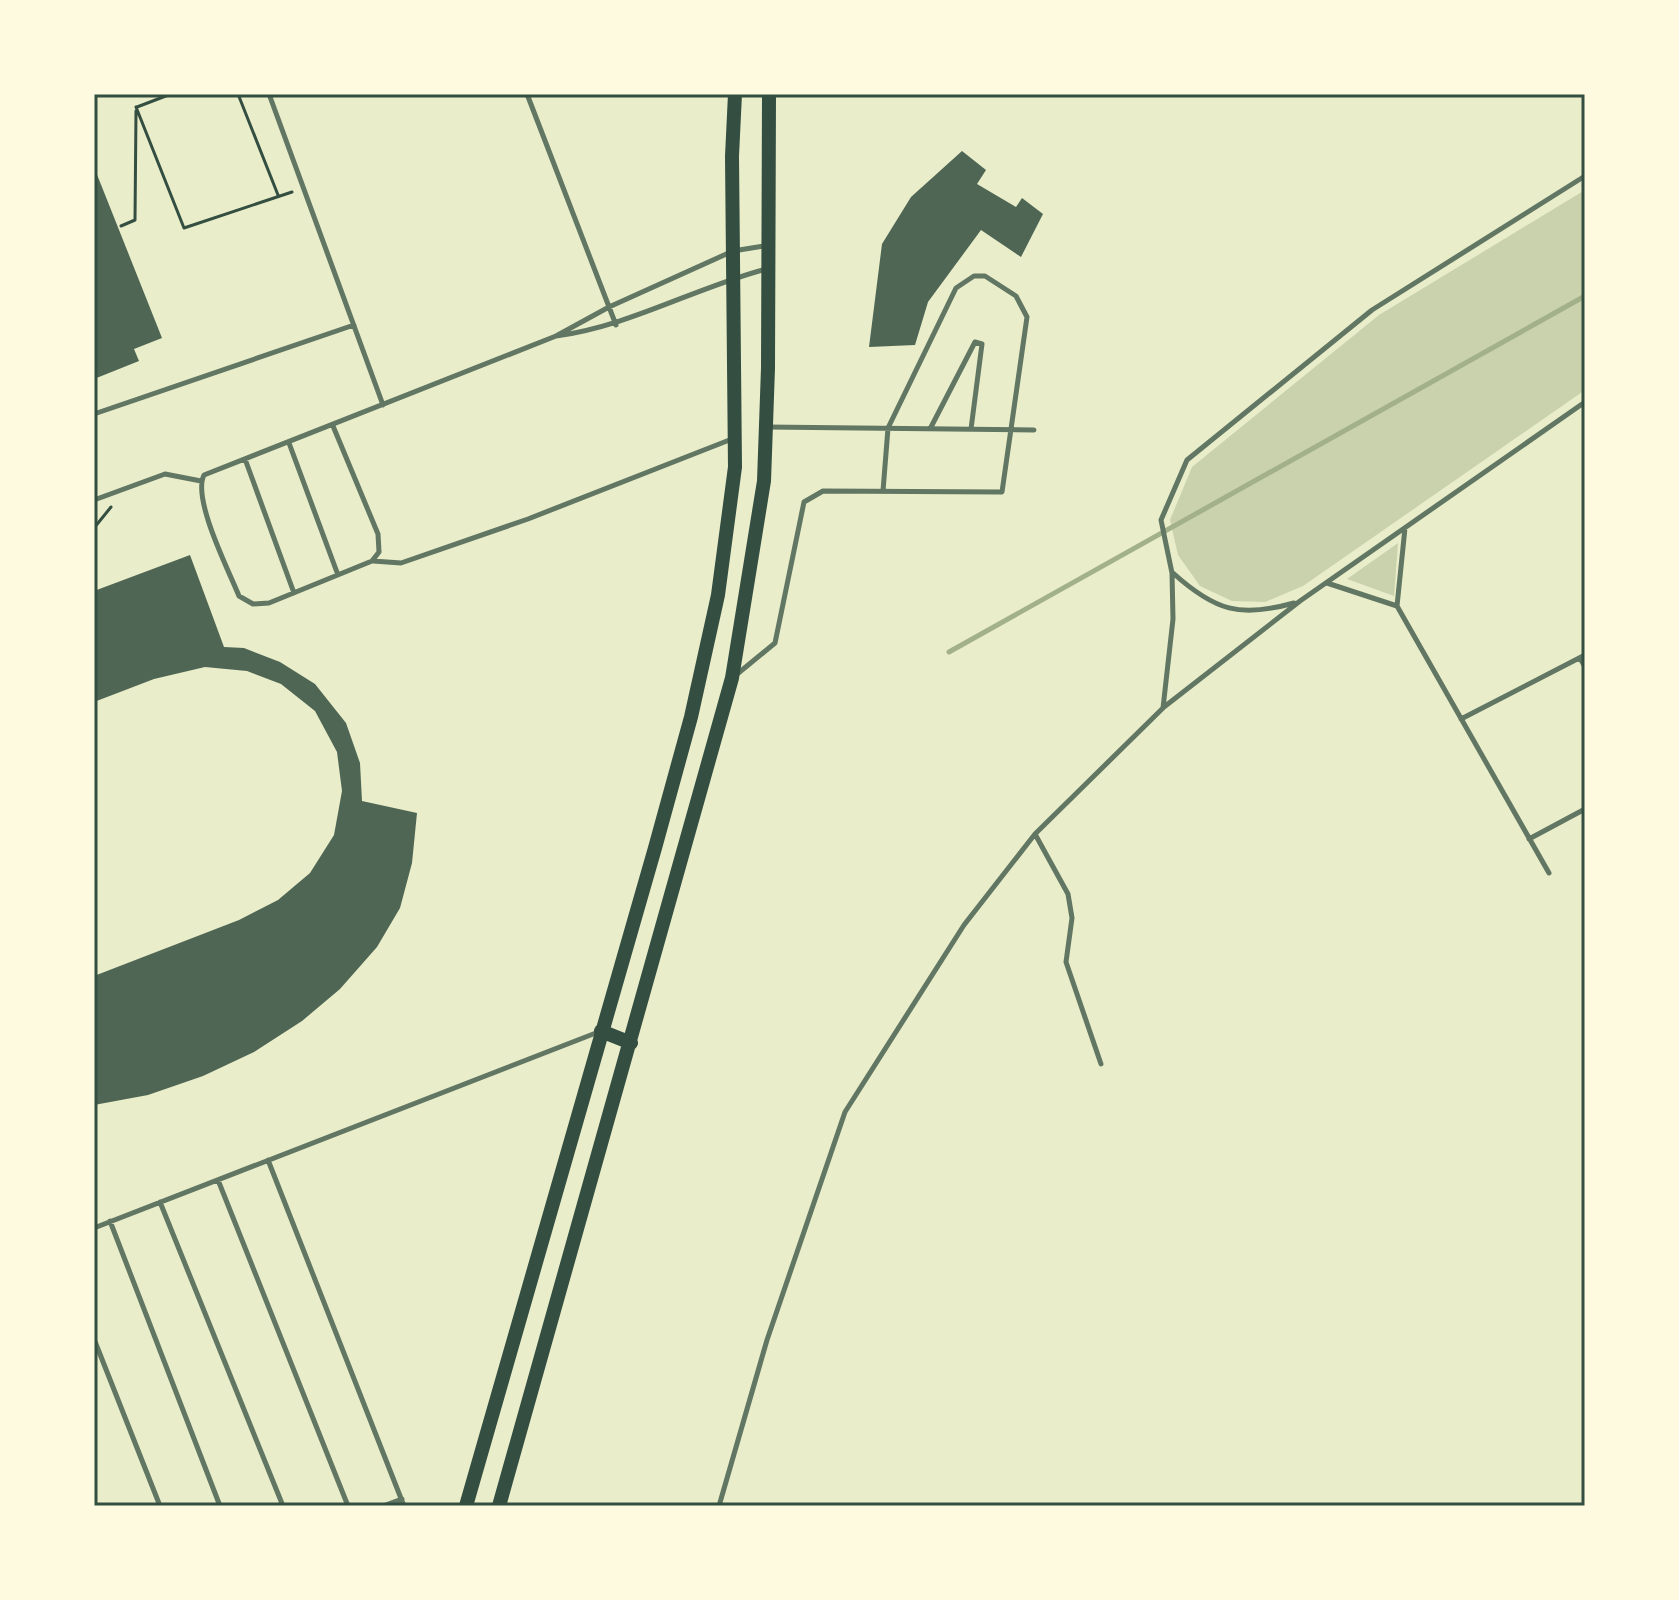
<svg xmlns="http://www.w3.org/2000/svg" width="1679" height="1600" font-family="'Public Sans',sans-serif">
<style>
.green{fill:#cad2ad}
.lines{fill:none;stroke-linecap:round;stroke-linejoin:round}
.stream{stroke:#a3b18a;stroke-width:5}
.building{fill:#4f6655}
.path{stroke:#344e41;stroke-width:3}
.service{stroke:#617663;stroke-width:5}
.secondary{stroke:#344e41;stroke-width:14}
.neatline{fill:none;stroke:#344e41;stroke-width:3}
</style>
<rect width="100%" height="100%" fill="#e9edc9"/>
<path class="green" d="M1585,190v200l-282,196 -38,16 -33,-1 -32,-15 -22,-31 -8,-35 22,-53 187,-152z
M1398,543l-4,53 -47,-17z"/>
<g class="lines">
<path class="stream" d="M949,652l636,-356"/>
</g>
<path class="building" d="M962,151l24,19 -9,14 39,23 6,-9 21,16 -22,43 -40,-27 -53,72 -13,43 -46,2 13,-103 29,-47z
M94,167l68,171 -28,11 5,12 -45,18z
M190,555l34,92 20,1 36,14 35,22 31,39 14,40 2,38 55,12 -5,50 -12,45 -23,39 -37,42 -38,32 -48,31 -51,24 -55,19 -54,10v-129l145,-56 39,-20 32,-27 24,-38 8,-44 -5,-39 -22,-41 -34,-27 -34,-13 -42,-4 -51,12 -60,23v-111z"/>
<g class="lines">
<path class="path" d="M238,94l40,101
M136,107l48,121 108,-36
M137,107l34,-13
M121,226l14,-6 1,-109
M94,528l17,-21
M94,586l1,4"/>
<path class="service" d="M269,94l114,311
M527,94l89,231
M764,246l-31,5 -124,56 -53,29c74,-10 138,-48 210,-67
M94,414l260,-89
M333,426l45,108 1,18 -7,9 -103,42 -16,1 -14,-8c-10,-25 -47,-97 -35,-121l352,-139
M767,427l267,3
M930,429l45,-87 7,2 -11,85
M289,443l49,132
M245,459l49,134
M94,500l71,-26 36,7
M1405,528l-8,78 152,267
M373,561l28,2 127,-44 204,-80
M1173,573c42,38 67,45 121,30
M1327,583l70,23
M1580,658l5,9
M736,675l39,-32 29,-141 19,-11 179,1 25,-175 -11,-21 -31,-20h-11l-18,12 -68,140 -5,63
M1164,707l136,-106 285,-199
M1461,719l124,-64
M1035,834l33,60 4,24 -6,44 35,102
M1529,839l56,-30
M268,1160l136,346
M218,1180l130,326
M160,1202l123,304
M110,1221l110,285
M94,1228l507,-197
M94,1339l66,167
M383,1506l19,-7
M719,1506l48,-166 78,-228 119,-187 71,-91 128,-126 10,-89 -1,-46 -11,-53 26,-60 185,-150 213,-134"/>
<path class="secondary" d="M601,1031l30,12
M466,1506l189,-658 36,-131 27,-122 17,-128 -3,-311 3,-62
M499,1506l233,-828 32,-197 4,-113 1,-274"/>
</g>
<rect width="1679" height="1600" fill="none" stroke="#fefae0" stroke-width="192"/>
<rect x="96" y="96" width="1487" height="1408" class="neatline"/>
</svg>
